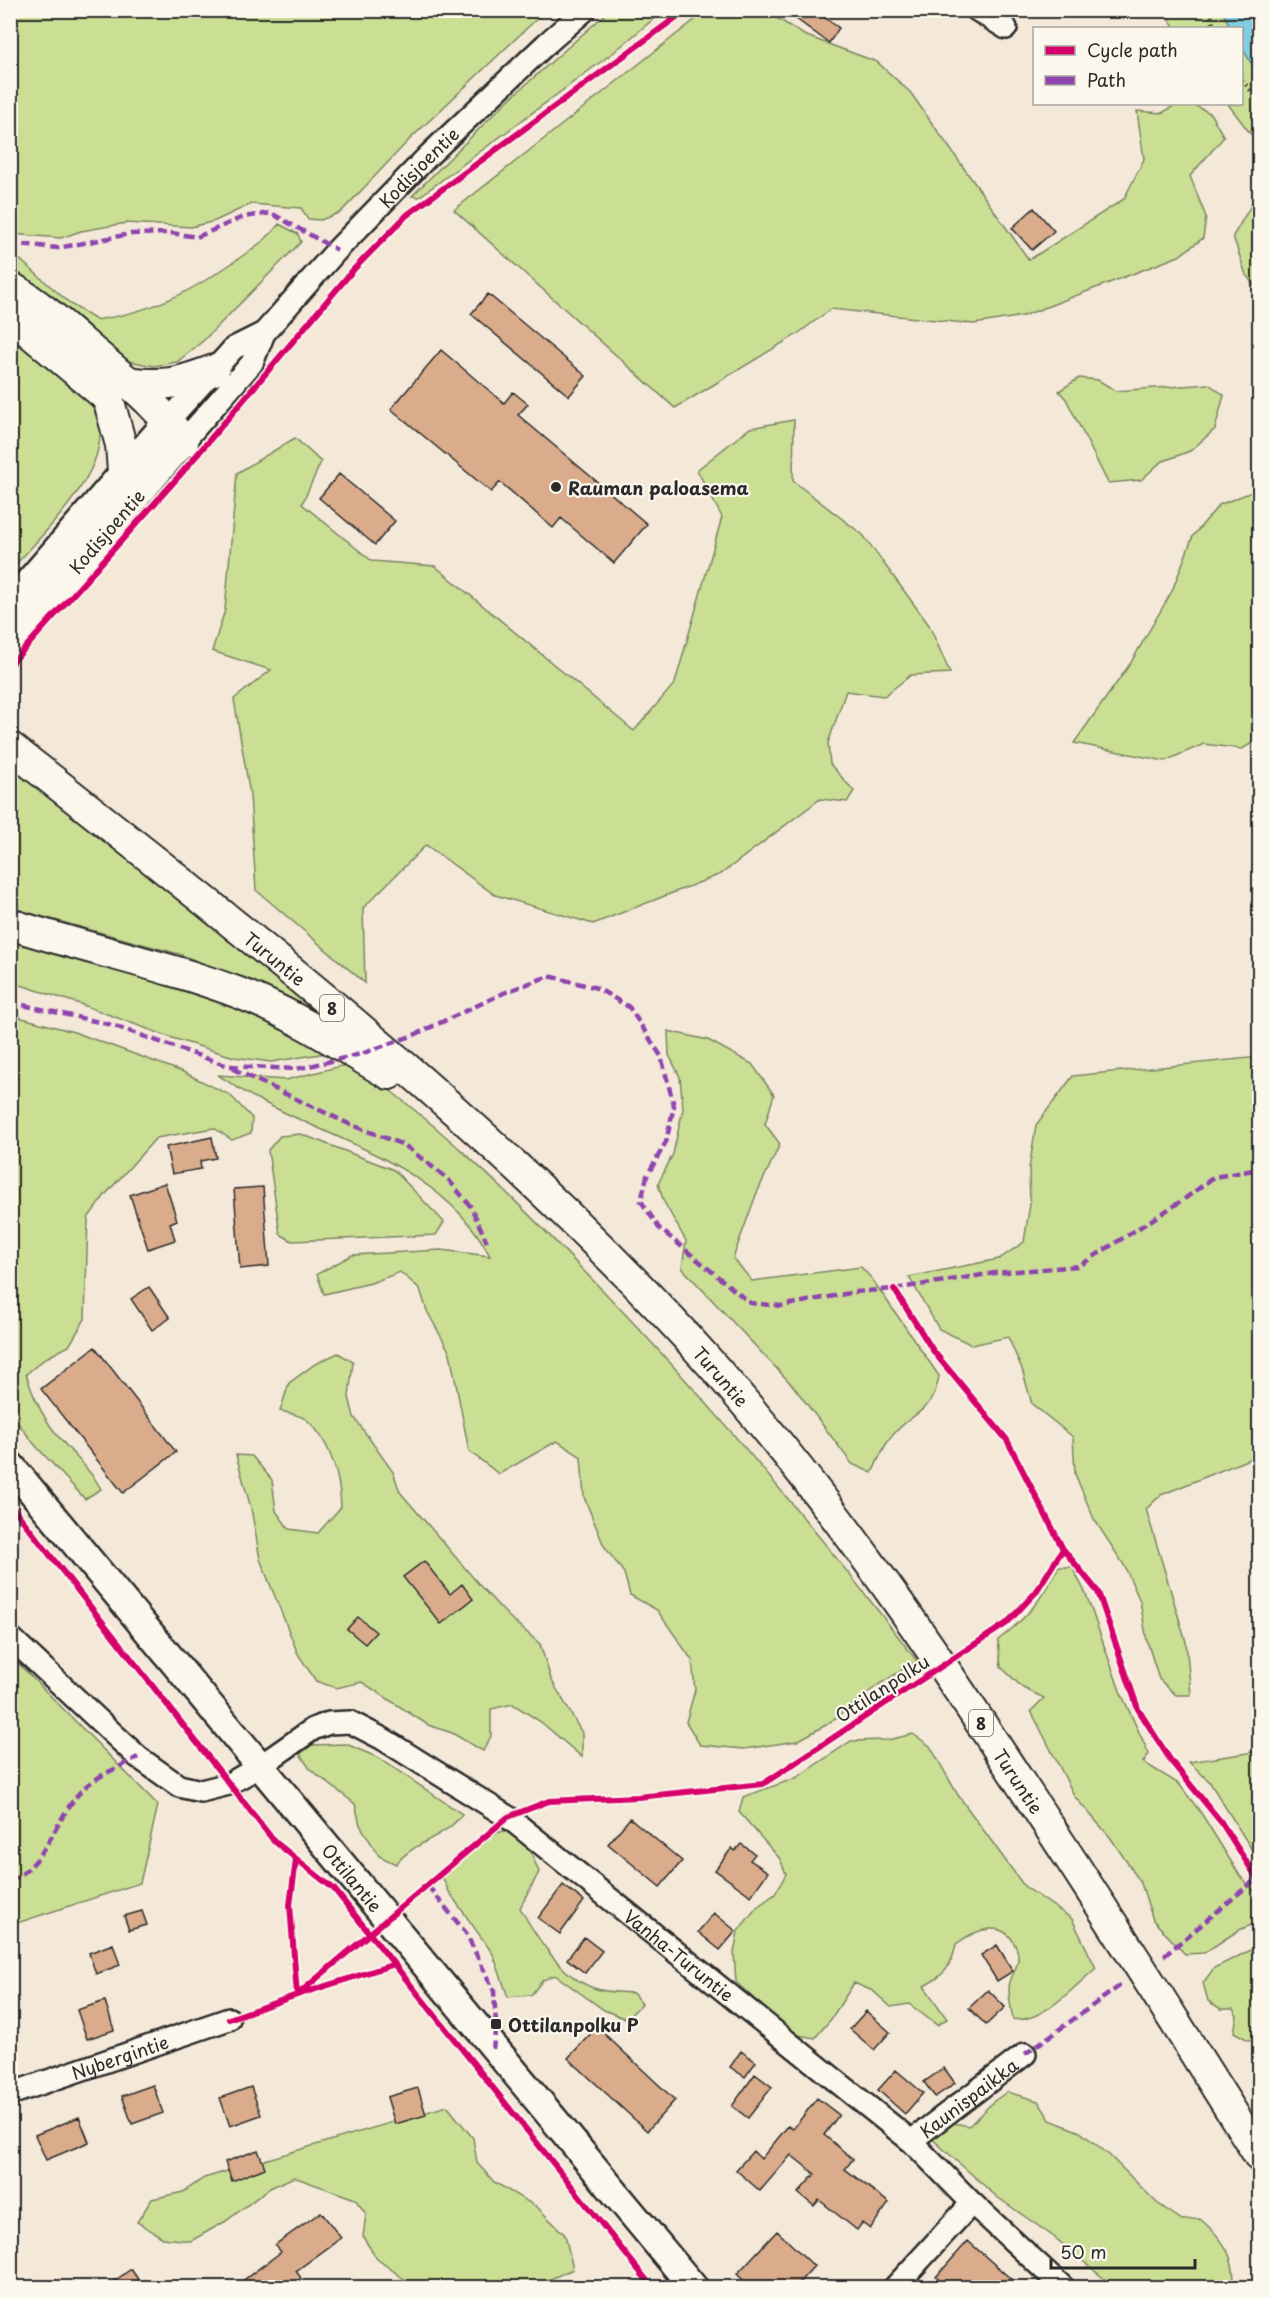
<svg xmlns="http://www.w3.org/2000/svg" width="1270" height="2298" font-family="'Playpen Sans',sans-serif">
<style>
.green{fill:#cadf94;stroke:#7a8560;stroke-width:1.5}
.water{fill:#82cde2;stroke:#5f8c99;stroke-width:1.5}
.building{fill:#daac8b;stroke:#2b2b2b;stroke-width:1.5}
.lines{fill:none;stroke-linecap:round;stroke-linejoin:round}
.minor-casing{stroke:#2b2b2b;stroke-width:26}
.major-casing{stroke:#2b2b2b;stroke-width:32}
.highway-casing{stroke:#2b2b2b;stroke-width:34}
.path{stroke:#2b2b2b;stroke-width:4;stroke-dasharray:1.5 4.5;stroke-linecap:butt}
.minor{stroke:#fbf7ec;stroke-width:21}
.major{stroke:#fbf7ec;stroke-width:27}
.highway{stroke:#fbf7ec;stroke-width:30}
.quiet{stroke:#8e44ad;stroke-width:4.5;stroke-dasharray:9 4.5;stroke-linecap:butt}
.cycleway-casing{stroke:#fbf7ec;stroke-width:10}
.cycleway{stroke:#d6006c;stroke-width:6}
.poi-dot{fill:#2b2b2b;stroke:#fbf7ec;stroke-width:2}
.labels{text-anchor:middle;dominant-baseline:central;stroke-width:4.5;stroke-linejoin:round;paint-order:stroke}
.shield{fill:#fbf7ec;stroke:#696865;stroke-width:1.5}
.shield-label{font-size:16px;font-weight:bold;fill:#2b2b2b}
.street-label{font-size:18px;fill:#2b2b2b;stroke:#fbf7ec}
.poi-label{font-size:18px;font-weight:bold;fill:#2b2b2b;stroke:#fbf7ec;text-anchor:start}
</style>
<rect width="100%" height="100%" fill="#f4e8d9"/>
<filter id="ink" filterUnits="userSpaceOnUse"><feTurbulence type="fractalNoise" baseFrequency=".0167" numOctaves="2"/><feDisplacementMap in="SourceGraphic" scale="12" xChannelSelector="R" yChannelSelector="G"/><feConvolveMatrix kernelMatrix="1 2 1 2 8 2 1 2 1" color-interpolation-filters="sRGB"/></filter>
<g filter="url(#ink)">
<path class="green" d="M610,10l53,1 -49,41 -195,145 -7,-1 93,-93z
M10,11l1,-1 534,1 -136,129 -68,72 -20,8 -13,-1 -7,-11 -50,-4 -36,17 -24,6 -64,-4 -46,8 -20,7 -50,-4z
M706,11h60l38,24 73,27 33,30 119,168 95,-61 20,-40 -7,-48 25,2 15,-9h15l18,9 14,24 -34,39 16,41 -3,21 -24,18 -156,60 -49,8 -143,-15 -35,26 -121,73 -221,-198z
M1164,11h58l9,17h-56z
M1242,47l17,30v68l-31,-41h14z
M1259,192v100l-13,-17 -13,-39z
M279,224l19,10 3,8 -98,99 -26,21 -23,4 -26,-5 -117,-88 -1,-22 62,54 24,15c58,-8 98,-30 145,-63 15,-11 27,-18 38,-33z
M11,331c24,21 60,46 79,72 39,54 -47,129 -79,167z
M1079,378l19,2 18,11 93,-7 15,11 -9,34 -25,22 -29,11 -20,18 -33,3 -42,-84 -7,-8z
M794,420l-1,61 70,54 66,90 21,48 -39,2 -27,21 -38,-5 -18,52 2,21 24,27 -7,11 -27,-3 -99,75 -128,50 -98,-29 -69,-50 -63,63 2,75 -109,-93 -6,-95 -16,-96 37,-29 -59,-19 13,-41 12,-137 58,-35 26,24 -19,42 70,57 63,5 199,165 41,-48 47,-166 -25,-47 53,-42z
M1259,489v250l-17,10 -38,-5 -39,17 -91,-18 56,-79 42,-73 21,-55 26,-31z
M11,764l314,255 -82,-40 -64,-25 -168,-46z
M10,935l209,60 107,58 -55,9 -37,-5 -62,-19 -92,-34 -69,-22z
M11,1015l63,17 109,40 47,23 22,23 -1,15 -19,7 -18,-12 -58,10 -51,57 -17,23 -3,101 -16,27 -23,12 -20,16c8,26 19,48 37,68 14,17 28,28 38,47l-16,10 -50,-54 -24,-31z
M668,1031l40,9 44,24 22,31 -9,29 15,20 -24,51 -23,63 19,23 109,-14 11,12 67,97c-6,39 -28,35 -47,60 -9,10 -14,25 -20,37l-20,-9 -58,-77 -112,-119 4,-27 -22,-39 -6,-18 15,-30 10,-45 -3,-32 -11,-22z
M1259,1057v398l-98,40 -15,14 40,133 5,53h-15l-17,-16 -12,-38 -7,-40 -16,-36 -30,-46 -19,-45 -2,-37 -41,-33 -10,-35 -14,-32 -36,8 -33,-16 -30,-52 90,-18 25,-17 6,-38 -1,-35 7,-44 37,-49z
M353,1063c85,60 157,131 229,206 120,123 231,256 335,392l-39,24 -52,40 -29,16 -53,8 -44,-4 -14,-23 9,-32 -3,-30 -35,-50 -27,-15 -6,-22 -20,-27 -20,-49 -3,-40 -24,-16 -58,33 -30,-23 -19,-98 -23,-42 -7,-22 -20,-17 -29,11 -47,11 -7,-20 35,-19 89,-5 49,6c-44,-87 -149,-113 -229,-155 -15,-7 -29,-17 -43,-26l68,5z
M301,1134l93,36 50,52 -8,13 -144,6 -12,-7 -12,-84 12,-14z
M338,1353l15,9 -4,35 5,20 39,55 7,20 82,96 26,28 32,28 11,35 31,54v24l-41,-35 -28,-18 -22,5v27l-8,15 -31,-18 -24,-8 -66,-43 -26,6 -20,-7 -18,-27 -38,-95 -9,-51 -15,-53 16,1 20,24 4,31 13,18 29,4 23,-26c-1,-29 -10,-66 -34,-87 -7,-5 -19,-7 -27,-9l9,-28 26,-19z
M1059,1567h13l14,27 34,97 29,63 -6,8 36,22 22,29 39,63 19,20v26l-20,8 -35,23 -19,1 -32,-34 -12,-37 -31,-46 -35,-40 -44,-86 13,-13 -21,-10 -22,-21 -3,-27c30,-23 43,-40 61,-73z
M11,1656l147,149 -18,78 -129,42z
M913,1734l17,12 28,49 66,91 48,33 24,49c-20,17 -56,57 -83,51 -2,-11 -6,-26 -3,-37 3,-11 11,-19 7,-32 -11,-33 -41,-21 -61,-6 -4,22 -12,32 -32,42l23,33 -10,6 -28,-21 -18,3 -18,-16 -19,-8 -23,36 -16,19 -24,-4 -55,-52 -2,-29 4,-22 19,-24 18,-13 11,-20 -6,-15 -41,-47 4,-15 53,-19 55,-37 37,-1z
M346,1744l33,14 83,56c-15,23 -48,27 -66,50l-17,-8 -19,-31 -5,-21 -45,-35 -10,-15 12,-9z
M1259,1749v112l-50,-80 -20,-19 59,-9z
M510,1829l20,21 9,22 -19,36c16,28 40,67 71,79 13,6 29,5 42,6l9,11 -16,15 -22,-9 -49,-35 -12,5 -12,15 -23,2 -15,-43 -44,-62 -7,-16 52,-42z
M1259,1946v94h-11l-14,-8 3,-16 -4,-7h-12l-13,-8 -5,-18 11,-15z
M1007,2092l31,9 12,19 30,12 27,21 50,50 25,17 18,-1c24,20 35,37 34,68h-120l-60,-50 -57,-40 -76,-68 28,-7 20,4 25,-25z
M447,2106l26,32 4,25 17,19 43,25 28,28 8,34 -25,11 -31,7h-102l-38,-28 -14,-22 3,-23 -11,-15 -61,-22 -24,11 -44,33 -35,20 -28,-3 -26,-16 15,-23 31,-7 21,-14z"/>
<path class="water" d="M1222,11h37v66l-17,-30v-19h-11z"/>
<path class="building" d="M784,10h30l25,18 -10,15z
M1034,208l20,23 -22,19 -20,-22z
M488,294l98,82 -17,20 -98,-82z
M441,350l63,53 9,-11 15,12 -10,11 129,109 -33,39 -53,-45 -8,10 -53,-46 -9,10 -100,-83z
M339,474l56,47 -20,24 -56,-47z
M212,1137l4,21 -16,3 1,8 -29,5 -6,-27z
M165,1183l12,37 -7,3 5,17 -27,9 -18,-54z
M263,1187l6,79 -29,3 -6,-80z
M149,1287l21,31 -18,12 -21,-31z
M95,1347l81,105 -53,41 -82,-104z
M424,1561l26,33 12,-10 11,15 -32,25 -38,-47z
M358,1617l18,15 -11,12 -18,-15z
M630,1818l52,43 -22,26 -52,-43z
M741,1844l14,10 -5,6 18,12 -17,24 -36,-26 17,-22 3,3z
M563,1885l21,16 -24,33 -22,-16z
M142,1911l5,14 -18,5 -5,-14z
M714,1913l22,18 -16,19 -22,-18z
M584,1937l18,14 -17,22 -18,-14z
M113,1944l7,21 -24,9 -7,-21z
M997,1945l16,26 -16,10 -16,-26z
M988,1990l17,17 -19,18 -17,-17z
M105,2001l9,29 -27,9 -10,-29z
M866,2011l24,21 -16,18 -24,-21z
M597,2027l78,73 -28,31 -79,-73z
M741,2051l15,11 -11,15 -15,-10z
M944,2068l11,15 -20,14 -11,-15z
M896,2070l27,23 -18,21 -27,-24z
M755,2074l17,13 -24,31 -16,-12z
M153,2085l10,28 -31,11 -10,-28z
M251,2087l10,28 -31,11 -10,-28z
M418,2088l8,27 -31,9 -8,-27z
M817,2098l22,17 -15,20 29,24 -8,10 44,34 -19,26 -8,-6 -5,7 -38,-30 -5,6 -16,-13 17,-19 -24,-19 -31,36 -24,-21 17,-19 8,8 27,-33 5,3z
M79,2117l10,25 -43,18 -11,-25z
M258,2150l7,18 -33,13 -7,-19z
M321,2212l20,26 -45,33 5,7 -13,10h-55l48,-36 -6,-7z
M777,2231l37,35 -20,22h-43l-14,-14z
M968,2241l53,47h-72l-13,-11z
M131,2269l13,19h-39z"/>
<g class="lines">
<g class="minor-casing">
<g id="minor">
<path d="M977,10l29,18"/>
<path d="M169,420l65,-72 30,-15"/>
<path id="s1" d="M183,442l69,-79 12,-30 73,-83 92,-95 117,-111 39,-34"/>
<path id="s2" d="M10,1637l128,120 41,29 22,5 28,-7 31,-18 53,-37 16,-6 21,-1 33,17 125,78 403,324 61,62 92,85"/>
<path id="s3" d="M10,2094l219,-75"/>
<path id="s4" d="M911,2141l114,-87"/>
<path d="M894,2288l78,-85"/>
</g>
</g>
<g class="major-casing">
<g id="major">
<path d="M10,604l159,-184"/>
<path id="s5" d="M10,642l173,-200"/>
<path id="s6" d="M10,1465l684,823"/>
</g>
</g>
<g class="highway-casing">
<g id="highway">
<path d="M10,287c33,19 60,45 88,69 31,27 63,52 85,86"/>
<path d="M10,316l98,82 13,47 2,26"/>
<path d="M128,382c38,5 51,1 86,-12"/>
<path id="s7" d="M10,747c243,191 496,387 702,618 116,131 215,275 311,422 81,122 159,245 237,370"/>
<path d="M10,924c77,25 155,41 229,69 53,20 102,53 150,81"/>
</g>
</g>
<path class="path" d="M1210,10l4,18
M1242,80l18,22"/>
<use href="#minor" class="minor"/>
<use href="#major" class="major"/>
<use href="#highway" class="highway"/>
<path class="quiet" d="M10,243l48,5 72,-14 41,-1 26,4 46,-20 28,-4 66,37
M10,1002l102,23 116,41 69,3 64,-15 53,-19 92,-43 43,-16 48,12 32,19 32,49 13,50 -8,36 -19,34 -6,25 18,27 91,75 31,3 74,-14 39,-3 101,-16 84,-7 104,-66 31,-23 46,-8
M233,1069l116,55 55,21 44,34 23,28 16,35
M10,1881c38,-17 46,-67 75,-94 14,-12 37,-21 53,-30
M428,1886l38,47 28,58 2,33 -3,25
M1164,1956l92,-77
M1025,2054l96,-69"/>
<g class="cycleway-casing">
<path id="cycleway" d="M10,665l170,-190 174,-206 53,-54 279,-205
M10,1504l264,337 60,48 319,399
M1063,1549l35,43 40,117 33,52 50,61 39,61
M296,1860l-6,45 7,90 98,-31
M229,2019l68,-24 211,-178 41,-16 89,-4 125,-13 244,-161 29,-31 27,-43 -56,-109 -73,-88 -40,-63"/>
</g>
<use href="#cycleway" class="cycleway"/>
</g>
</g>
<g class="poi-dot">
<circle cx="556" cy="487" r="6"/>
<rect x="490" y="2018" width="12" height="12" rx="3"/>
</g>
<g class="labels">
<g class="shield">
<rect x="320" y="995" width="24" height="26" rx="4.5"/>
<rect x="969" y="1710" width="24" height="26" rx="4.5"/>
</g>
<g class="shield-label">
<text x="332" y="1008">8</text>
<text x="981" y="1723">8</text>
</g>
<g class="street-label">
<text stroke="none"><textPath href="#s1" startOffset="364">Kodisjoentie</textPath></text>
<text stroke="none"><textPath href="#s5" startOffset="147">Kodisjoentie</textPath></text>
<text stroke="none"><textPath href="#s7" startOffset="339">Turuntie</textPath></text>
<text stroke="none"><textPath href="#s7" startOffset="951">Turuntie</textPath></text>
<text transform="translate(882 1688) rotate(-33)">Ottilanpolku</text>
<text stroke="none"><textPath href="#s7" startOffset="1454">Turuntie</textPath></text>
<text stroke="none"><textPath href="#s6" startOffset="536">Ottilantie</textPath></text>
<text stroke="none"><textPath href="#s2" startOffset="820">Vanha-Turuntie</textPath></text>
<text stroke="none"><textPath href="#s3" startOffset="116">Nybergintie</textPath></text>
<text stroke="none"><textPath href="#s4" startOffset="72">Kaunispaikka</textPath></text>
</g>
<g class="poi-label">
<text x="568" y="487">Rauman paloasema</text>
<text x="508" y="2024">Ottilanpolku P</text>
</g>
</g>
<rect width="1270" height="2298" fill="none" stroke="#fbf7ec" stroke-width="36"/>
<rect x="18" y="18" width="1234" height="2262" fill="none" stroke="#2b2b2b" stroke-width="2" filter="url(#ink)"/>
<rect x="1033" y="27" width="210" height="78" fill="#fbf7ec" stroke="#a8a59f" stroke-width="1.5"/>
<rect x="1045" y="46" width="30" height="9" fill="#d6006c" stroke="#a8a59f" stroke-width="1.5"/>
<text x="1087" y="57" font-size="18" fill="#2b2b2b">Cycle path</text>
<rect x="1045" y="76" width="30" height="9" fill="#8e44ad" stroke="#a8a59f" stroke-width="1.5"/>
<text x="1087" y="87" font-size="18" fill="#2b2b2b">Path</text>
<path d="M1051 2259v9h144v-9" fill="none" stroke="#2b2b2b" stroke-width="3"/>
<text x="1060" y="2259" font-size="18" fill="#2b2b2b" stroke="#fbf7ec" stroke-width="4.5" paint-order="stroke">50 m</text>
</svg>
